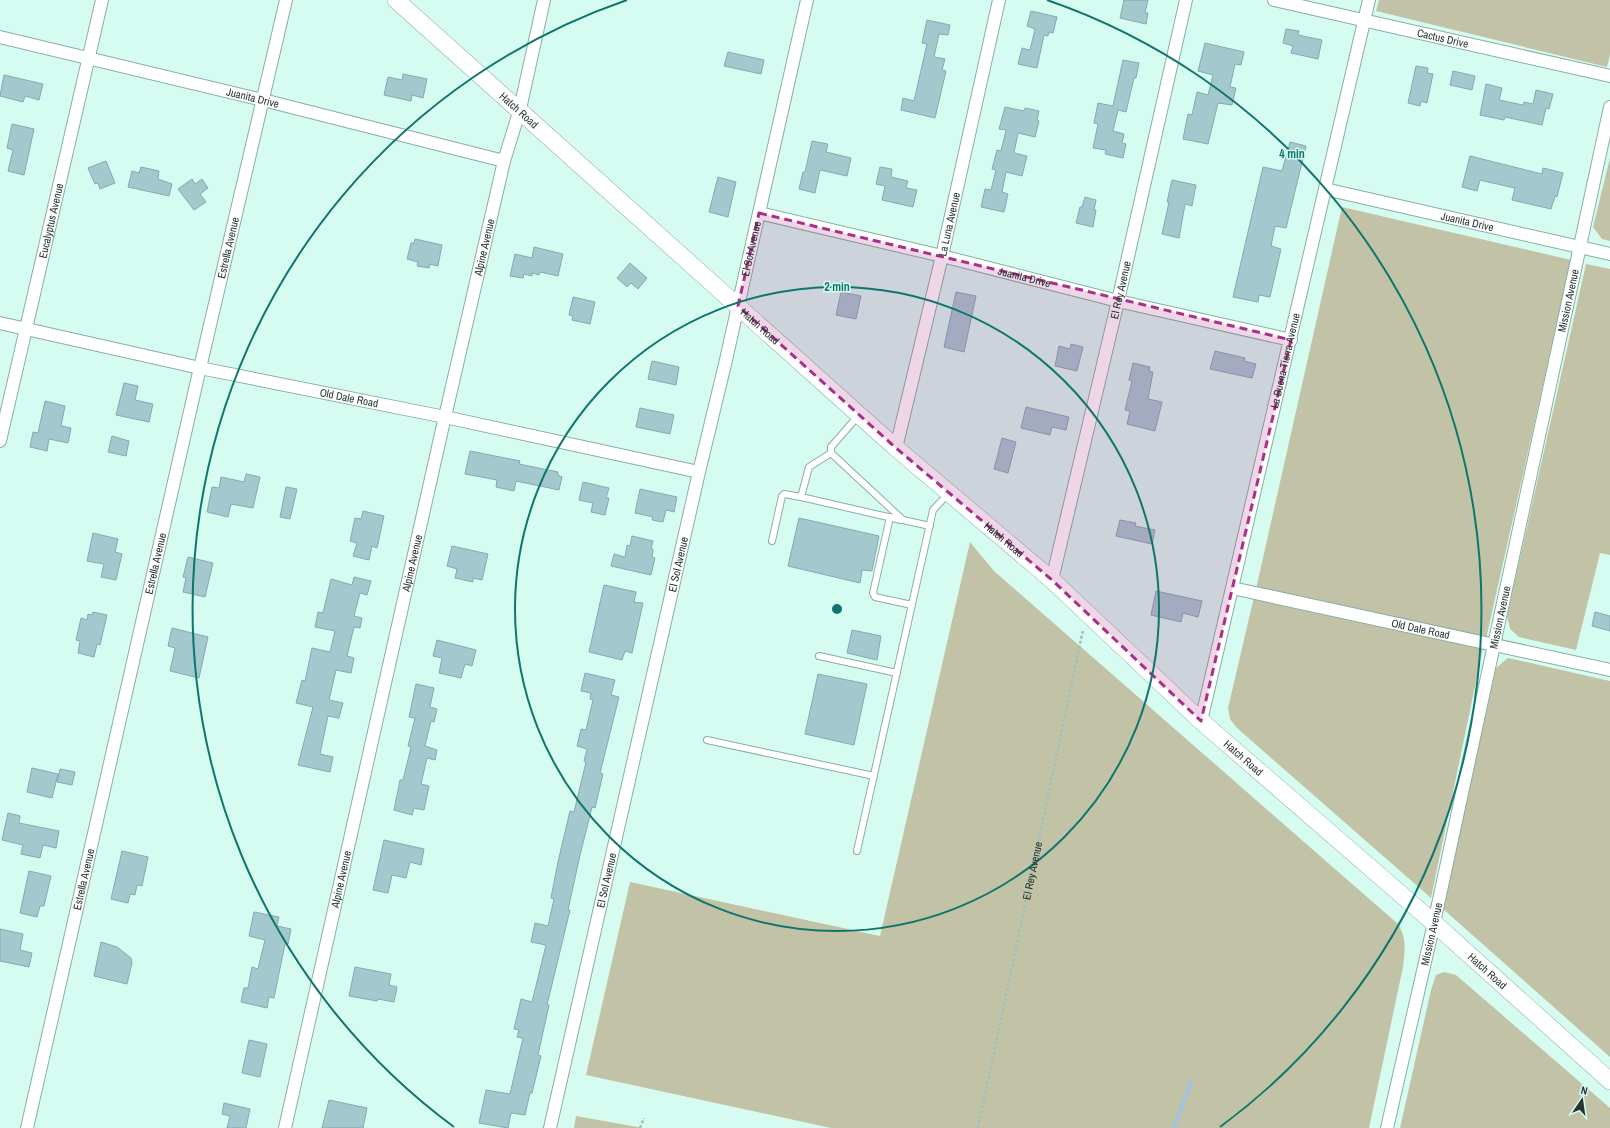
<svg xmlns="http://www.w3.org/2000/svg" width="1610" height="1128" font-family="'Archivo Narrow',sans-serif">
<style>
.green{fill:#c2c3a6}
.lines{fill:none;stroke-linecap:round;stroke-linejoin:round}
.stream{stroke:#a3c3dc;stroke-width:4}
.building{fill:#a3c9cf;stroke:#84a9af}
.lane-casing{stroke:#8aaea4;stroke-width:8}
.street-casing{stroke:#8aaea4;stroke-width:14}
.secondary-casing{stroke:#8aaea4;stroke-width:18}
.path{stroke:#a1c0b7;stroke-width:2.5;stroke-dasharray:3 2;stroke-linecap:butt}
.lane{stroke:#fff;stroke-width:6}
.street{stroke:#fff;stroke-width:12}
.secondary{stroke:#fff;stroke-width:17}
.marked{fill:#a83187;fill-opacity:0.2;stroke:#a83187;stroke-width:3;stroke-dasharray:8 5;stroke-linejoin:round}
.ring{fill:none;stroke:#0f766e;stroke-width:2}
.labels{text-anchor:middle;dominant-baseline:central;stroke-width:3;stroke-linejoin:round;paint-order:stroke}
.street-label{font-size:11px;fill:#263531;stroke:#d6fcf1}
.centre{fill:#0f766e;stroke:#d6fcf1;stroke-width:2}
.ring-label{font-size:12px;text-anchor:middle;font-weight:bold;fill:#0f766e;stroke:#d6fcf1;stroke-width:3;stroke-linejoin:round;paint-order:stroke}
</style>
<rect width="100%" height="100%" fill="#d6fcf1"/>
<path class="green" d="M1379,0h231v55l-3,12 -231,-56z
M1610,158v83l-8,-2 -9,-12z
M1342,207l229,53 -85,379 -230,-50z
M1586,264l24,5v286l-10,-2 -24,97 -57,-13 -9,-8 -3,-13z
M970,542l24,29 404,353c9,15 7,26 5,43l-34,161h-538l-245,-53 44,-193 250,54z
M1254,597l229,51 -52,250 -194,-170 -7,-9 -2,-11z
M1508,658l102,23v376l-167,-148 53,-241z
M1444,972l12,3 154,133v20h-210l31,-138 5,-15z
M576,1116l67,12h-69z"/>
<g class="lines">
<path class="stream" d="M1174,1128l17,-46"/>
</g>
<path class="building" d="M1124,0h24l-3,13h3l-2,11 -26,-6z
M1031,11l26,6 -4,16 -4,-1 -1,4 -4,-1 -7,33 -19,-4 4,-16 8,2 5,-21 -8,-3z
M927,20l23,5 -2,10 -9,-1 -5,23 11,2 -3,11 4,1 -11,47 -34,-8 2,-12 11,3 13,-57 -5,-1z
M1286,29l13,2 -1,4 24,5 -4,19 -27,-6 2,-7 -10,-3z
M1205,43l39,9 -3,13 -6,-1 -5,23 6,1 -4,17 -14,-2 -10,41 -25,-5 5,-25 4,1 5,-23 11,3 5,-20 -15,-4z
M728,52l36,8 -3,14 -37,-8z
M1123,60l16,3 -3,15h-2l-8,34 -8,-2 -5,21 11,3 -2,9 4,1 -3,14 -18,-4 1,-4 -13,-2 5,-24 -4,-1 4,-20 15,3z
M1416,66l12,2 -1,5 6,1 -6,29 -6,-2 -1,5 -12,-3z
M1453,71l22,5 -3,14 -22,-5z
M403,74l24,5 -4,19 -11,-3 -1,6 -27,-6 4,-18 14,3z
M4,75l39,9 -4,16 -14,-4 -2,6 -23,-6z
M1486,84l16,4 -3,12 24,5 1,-3 9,2 3,-14 17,4 -4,15 -3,-1 -4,17 -37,-8 -1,3 -24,-5z
M1005,107l19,4 1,-3 14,3 -2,9 2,1 -4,16 -17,-4 -4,20 13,3 -5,20 -16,-4 -4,20 6,2 -4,18 -23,-5 4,-18 6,1 5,-20 -4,-1 5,-19 4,1 5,-21 -7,-1z
M12,124l22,5 -10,46 -16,-4 5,-21 -6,-2z
M812,141l16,3 -2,8 25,6 -4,18 -27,-6 -5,23 -16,-4 4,-17h2z
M1290,142l16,4 -20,82 -11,-2 -4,20 10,3 -11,48 -11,-2 -1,7 -25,-5 30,-130 19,4z
M1470,156l72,18 1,-6 20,5 -6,24 -2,-1 -4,13 -39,-9 3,-12 -27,-6 -8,-2 -3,11 -15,-4z
M106,161l9,22 -15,6 -2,-6 -3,1 -7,-16z
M141,167l18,4 -1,8 14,5 -3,12 -41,-9 4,-16 7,2z
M880,167l12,2 -1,8 17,4 -2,7 11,2 -4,17 -31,-7 3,-14 -9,-2z
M718,177l18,5 -8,35 -19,-5z
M192,179l3,5 7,-5 6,9 -8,6 6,8 -12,8 -16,-21z
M1172,180l24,5 -4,21 -7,-2 -6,34 -17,-4 7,-32h-2z
M1085,197l11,3 -2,10h2l-3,17 -17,-4 4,-16h2z
M415,239l27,6 -4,21 -8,-2 -1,4 -12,-2 1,-4 -11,-3 4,-16h3z
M534,247l29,7 -5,22 -18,-4 -1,3 -7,-2v3l-8,-2 -1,4 -13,-2 5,-22 17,4z
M630,263l17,15 -9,11 -7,-6 -4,4 -10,-9z
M841,292l20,4 -5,23 -20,-4z
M956,292l20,4 -12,56 -20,-5z
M573,297l22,5 -5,22 -18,-4 1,-4 -4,-1z
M1071,344l12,3 -6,24 -22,-5 4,-20 11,3z
M1215,351l30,7 -1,3 12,3 -4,14 -42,-9z
M652,361l27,6 -3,18 -28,-6z
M1133,363l17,4 -1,4 4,1 -5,27 14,3 -7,29 -28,-7 3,-13 -5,-1 7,-29 -3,-1z
M124,383l14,3 -3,14 18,4 -4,18 -33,-7z
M45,401l20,5 -4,20 10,2 -3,15 -19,-4 -2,12 -17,-4 3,-15 5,1z
M1026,407l43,10 -3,13 -14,-3 -2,8 -29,-7z
M640,408l34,7 -4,19 -34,-7z
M112,436l17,5 -3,15 -18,-4z
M1002,438l14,4 -8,31 -14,-4z
M470,451l50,10 -1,3 39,8v3l4,2 -3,13 -43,-9 -2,10 -18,-4 1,-7 -32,-6z
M246,474l14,3 -7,31 -22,-4 -3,13 -21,-5 5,-25 7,1 2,-11 23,5z
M583,482l26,6 -3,10h3l-4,17 -14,-3 2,-9 -14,-3z
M286,487l11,2 -7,30 -10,-2z
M640,489l37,8 -3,15 -8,-2 -3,12 -11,-2 1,-3 -18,-4z
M363,511l21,5 -7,32 -5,-2 -3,14 -16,-4 4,-13 -7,-2 5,-23 6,1z
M799,518l80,18 -7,35 -10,-1 -2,13 -72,-17z
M1120,520l16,3 -1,3 20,4 -3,14 -36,-8z
M93,533l25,6 -3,13 7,2 -6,26 -15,-3 3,-13 -17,-3z
M632,536l21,5 -2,8h2l-1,8 3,1 -4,17 -40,-9 3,-12 11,3 2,-12 3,1z
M452,546l36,8 -6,26 -9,-2v4l-18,-4 2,-9 -10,-3z
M188,557l25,6 -8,34 -22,-5 3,-14 -3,-1z
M354,577l17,4 -4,14 -7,-2 -6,23 8,2 -2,10 -6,-1 -7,29 7,2 -3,15 -15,-3 -7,30 14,3 -4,15 -11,-2 -8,38 13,3 -3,15 -32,-7 15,-58 -17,-4 6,-23 3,1 7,-33 18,4 5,-21 -20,-4 3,-15 5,1 8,-34 21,6z
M604,585l32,7 -2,10 9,1 -11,50 -7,-2 -3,9 -33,-8z
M1156,591l46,10 -4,16 -15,-4 -2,9 -30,-7z
M93,612l14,3 -7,30 -3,-1 -3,13 -16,-4 2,-12 -4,-1 5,-22 6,2 1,-6 4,1z
M1595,612l15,4v15l-18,-5z
M172,628l36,9 -9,41 -29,-7 5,-23 -7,-2z
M852,630l29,6 -4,24 -30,-7z
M437,640l39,10 -4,16 -7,-2 -4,14 -22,-5 3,-15 -9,-2z
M585,673l30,7 -4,15 8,2 -19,76 3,1 -8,34 -3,-1 -12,48 -12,55h2l-23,95h2l-11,50 3,1 -9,37h-2l-5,22 -14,-2 -3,15 -29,-5 7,-33 24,4 13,-56 -6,-1 2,-7 -5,-1 7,-30 11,3 14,-57 -15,-3 4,-19 13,3 6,-27 -3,-1 7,-36 12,-51 4,1 12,-50 -2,-1 3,-12 -10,-3 4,-17 5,1 7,-30 -3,-1 1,-6 -10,-2z
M818,674l49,10 -13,61 -49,-11z
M416,684l18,4 -4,19 7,2 -3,13 -3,-1 -6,25 12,4 -2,10 -8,-2 -6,26 8,2 -5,24 -10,-2 -2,7 -18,-5 6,-30h3l8,-33 -3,-1 7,-28 -6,-1z
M32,768l26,6 -6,24 -25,-6z
M60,769l15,3 -3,13 -15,-3z
M8,813l12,3 -1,7 40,8 -3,17 -13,-3 -3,13 -19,-4 2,-9 -21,-5z
M384,840l40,9 -3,16 -11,-3 -4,16 -14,-3 -4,18 -15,-3z
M122,851l26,6 -6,29 -5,-1 -2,10 -5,-1 -2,9 -17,-4z
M29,871l22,5 -7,30h-4l-3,11 -17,-4z
M254,912l25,5 -2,9 14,3 -3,15h-3l-11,54 -5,-1 -2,11 -26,-6 3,-14h4l4,-21 6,2 7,-29 -16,-4z
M0,929l23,5 -3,16 12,3 -3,14 -29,-6z
M101,942l16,5 14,11 1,5 -5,21 -33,-8z
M355,967l36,7 -2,11 8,2 -3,15 -16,-3 -1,2 -28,-5z
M249,1040l18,4 -7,33 -18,-4z
M329,1100l38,8 -4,20h-41z
M224,1103l26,6 -4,19h-19l3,-12 -8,-2z"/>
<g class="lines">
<g class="lane-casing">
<path id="lane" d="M858,416l-27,31v6l72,67 27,6
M831,453l-22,14 -8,30 100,23
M890,517l-17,76 2,4 37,8
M772,541l10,-45 2,-2 17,3
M819,656l78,17
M707,740l167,36
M857,851l76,-341 15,-16"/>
</g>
<g class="street-casing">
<g id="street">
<path id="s2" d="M1274,0l336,76"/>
<path id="s3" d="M0,37l263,63 241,61"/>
<path id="s4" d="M1325,189l285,65"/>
<path id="s5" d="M759,213l183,43 176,45 173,39"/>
<path id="s6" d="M0,323l200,45 245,49 254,55"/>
<path id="s7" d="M0,441l102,-441"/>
<path id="s8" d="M896,448l46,-192 57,-256"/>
<path id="s9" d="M1052,580l66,-279 68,-301"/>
<path id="s10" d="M1232,588l378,82"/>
<path id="s11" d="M1201,721l168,-721"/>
<path id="s12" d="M27,1128l169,-743 90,-385"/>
<path id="s13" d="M285,1128l156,-694 63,-273 16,-52 24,-109"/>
<path id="s14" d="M550,1128l149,-656 27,-112 12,-54 69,-306"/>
<path id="s15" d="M1387,1128l47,-205 176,-816"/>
</g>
</g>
<g class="secondary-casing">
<g id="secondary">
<path id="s16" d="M396,0l500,448 156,132 149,141 233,202 176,158"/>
</g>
</g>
<g class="path">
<path d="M640,1128l4,-10"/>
<path id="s1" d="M978,1128l105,-498"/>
</g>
<use href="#lane" class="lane"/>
<use href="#street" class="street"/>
<use href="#secondary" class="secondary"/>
</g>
<path class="marked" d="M759,213l532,127 -90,381 -149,-141 -156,-132 -158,-142z"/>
<g class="ring">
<circle cx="837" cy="609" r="322"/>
<path d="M454 1127A644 644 0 0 1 627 0M1047 0A644 644 0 0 1 1220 1127"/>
</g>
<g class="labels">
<g class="street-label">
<text stroke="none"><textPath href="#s2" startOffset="173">Cactus Drive</textPath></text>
<text stroke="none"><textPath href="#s3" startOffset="260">Juanita Drive</textPath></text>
<text stroke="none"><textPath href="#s16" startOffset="165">Hatch Road</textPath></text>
<text stroke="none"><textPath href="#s7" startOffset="226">Eucalyptus Avenue</textPath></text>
<text stroke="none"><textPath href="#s4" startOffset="146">Juanita Drive</textPath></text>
<text stroke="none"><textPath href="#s8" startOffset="230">La Luna Avenue</textPath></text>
<text stroke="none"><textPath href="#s12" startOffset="903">Estrella Avenue</textPath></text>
<text stroke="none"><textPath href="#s13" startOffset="903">Alpine Avenue</textPath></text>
<text stroke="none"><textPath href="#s14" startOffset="902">El Sol Avenue</textPath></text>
<text stroke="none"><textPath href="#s5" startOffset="273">Juanita Drive</textPath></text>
<text stroke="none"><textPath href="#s9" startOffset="298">El Rey Avenue</textPath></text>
<text stroke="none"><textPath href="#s15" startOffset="847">Mission Avenue</textPath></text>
<text stroke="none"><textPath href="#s16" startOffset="489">Hatch Road</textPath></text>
<text stroke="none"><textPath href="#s11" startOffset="370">La Buena Tierra Avenue</textPath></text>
<text stroke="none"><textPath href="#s6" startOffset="357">Old Dale Road</textPath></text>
<text stroke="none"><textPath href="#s16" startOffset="813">Hatch Road</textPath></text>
<text stroke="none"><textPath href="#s13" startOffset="579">Alpine Avenue</textPath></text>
<text stroke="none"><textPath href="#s12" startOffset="579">Estrella Avenue</textPath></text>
<text stroke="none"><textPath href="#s14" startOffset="578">El Sol Avenue</textPath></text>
<text stroke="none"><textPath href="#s15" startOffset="523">Mission Avenue</textPath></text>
<text stroke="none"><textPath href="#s10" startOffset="193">Old Dale Road</textPath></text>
<text stroke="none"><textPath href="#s16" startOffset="1137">Hatch Road</textPath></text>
<text stroke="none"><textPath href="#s1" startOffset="263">El Rey Avenue</textPath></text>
<text stroke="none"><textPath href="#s13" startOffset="255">Alpine Avenue</textPath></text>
<text stroke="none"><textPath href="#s12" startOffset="255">Estrella Avenue</textPath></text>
<text stroke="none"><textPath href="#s14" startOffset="254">El Sol Avenue</textPath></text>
<text stroke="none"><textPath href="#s15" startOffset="199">Mission Avenue</textPath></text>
<text stroke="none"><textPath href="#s16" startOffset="1461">Hatch Road</textPath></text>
</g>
</g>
<circle cx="837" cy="609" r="6" class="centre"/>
<g class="ring-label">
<text x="1292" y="158">4 min</text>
<text x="837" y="291">2 min</text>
</g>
<g transform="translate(1582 1100) rotate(13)" stroke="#d6fcf1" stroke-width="3" paint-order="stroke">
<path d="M0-3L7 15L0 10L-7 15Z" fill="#263531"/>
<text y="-6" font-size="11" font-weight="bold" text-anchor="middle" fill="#263531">N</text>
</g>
</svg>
